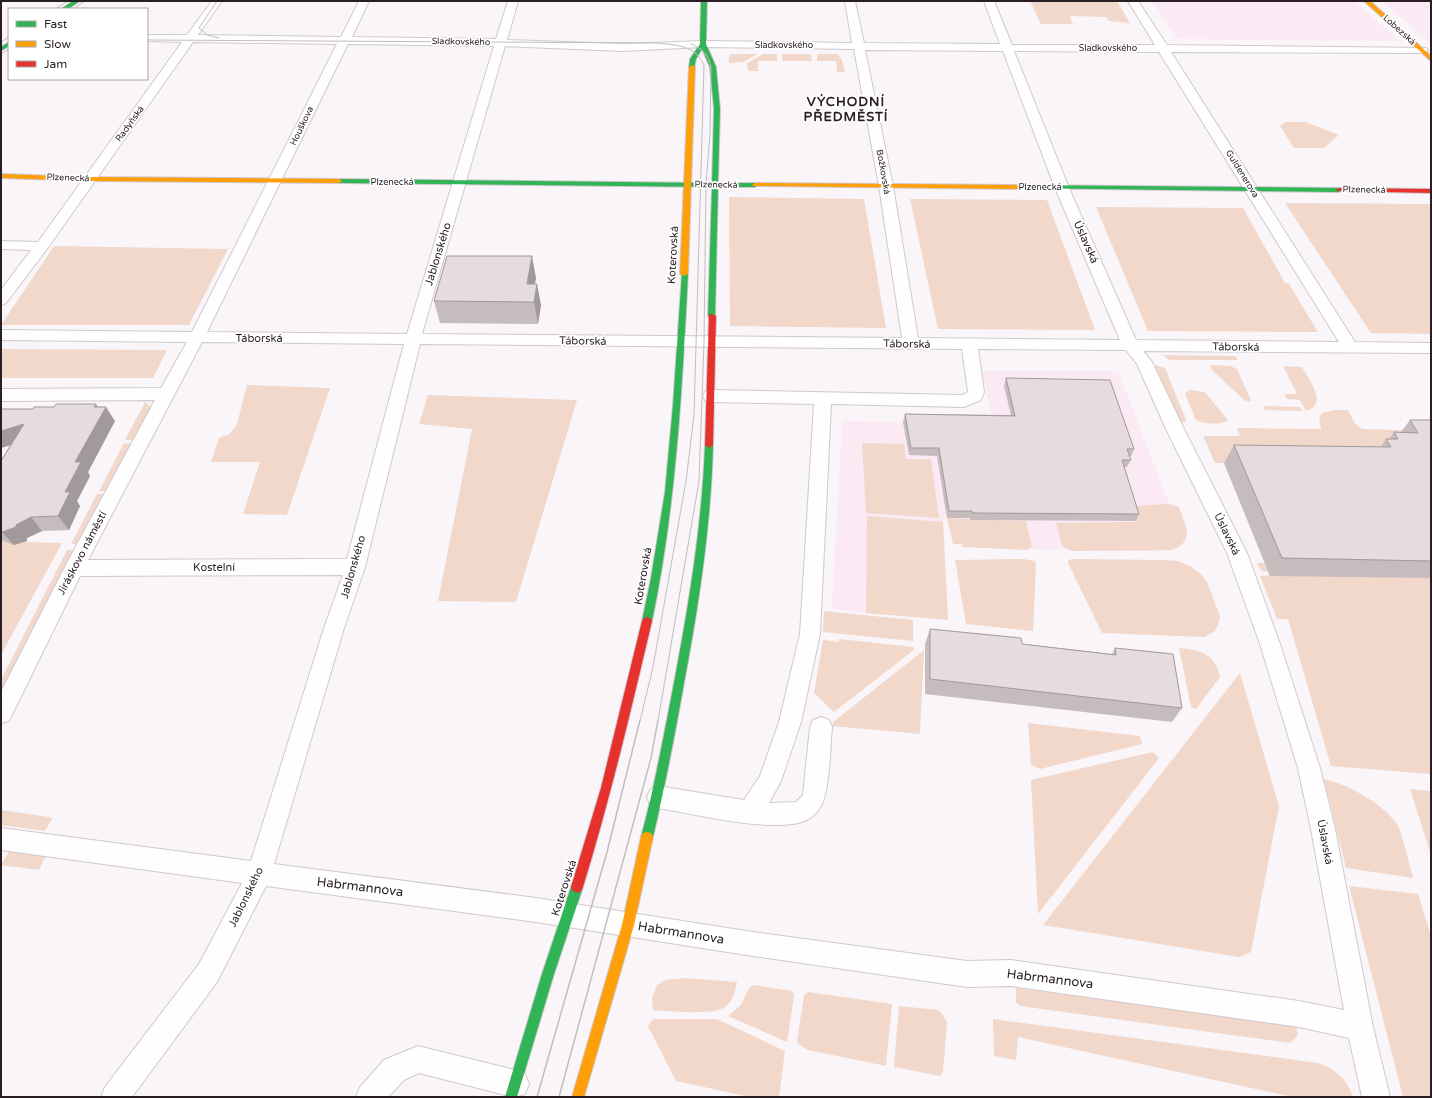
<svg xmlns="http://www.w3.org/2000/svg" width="1432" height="1098" font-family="'Varela Round',sans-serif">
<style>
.built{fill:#fbe9f3}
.green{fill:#f1d8cb}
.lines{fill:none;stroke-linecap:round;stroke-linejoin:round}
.street-casing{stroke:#d0c8cd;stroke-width:2}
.fast-casing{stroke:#d0c8cd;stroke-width:2}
.slow-casing{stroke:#d0c8cd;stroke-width:2}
.jam-casing{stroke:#d0c8cd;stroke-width:2}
.street{fill:#fefefe;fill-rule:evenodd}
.fast{fill:#30b455;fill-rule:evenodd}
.slow{fill:#ff9f0a;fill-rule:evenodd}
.jam{fill:#e5322d;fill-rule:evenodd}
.tram-far1{stroke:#c0bebf;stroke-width:1}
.tram{stroke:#c0bebf;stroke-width:1.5}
.wall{fill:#c6bcbe}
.shaded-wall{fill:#a1999b}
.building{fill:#e6dbdd;stroke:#a1999b}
.labels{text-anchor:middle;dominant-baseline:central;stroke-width:3.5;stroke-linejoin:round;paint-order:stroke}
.far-street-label{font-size:9px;fill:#281e24;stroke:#fff}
.street-label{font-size:11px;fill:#281e24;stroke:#fff}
.far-district-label{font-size:13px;font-weight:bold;letter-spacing:1px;fill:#281e24;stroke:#fff}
.near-street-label{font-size:13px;fill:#281e24;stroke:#fff}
</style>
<rect width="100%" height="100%" fill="#faf5f8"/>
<path class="built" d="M1152,1h203l44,40 -221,-2z
M1382,1h49v43l-1,-1z
M981,371h137l51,133 10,3 7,22v12l-5,5 -9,4 -16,1 -181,-3 -27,-30 -5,4 5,98 -116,-11 10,-188 152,2z"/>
<path class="green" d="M1030,1h87l13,22 -21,-2 -3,-4 -36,-1 3,8h-32z
M732,54h26l-15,8 -14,1v-7z
M763,54h14v7h-19v10h-9l-3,-7z
M782,54h29l1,7h-30z
M817,54h21l4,6 3,12h-8l-1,-11h-19z
M1285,122h20l34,13 -15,13h-30l-14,-22z
M729,197l135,2 22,129 -156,-2z
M910,199l137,1 48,130 -157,-1z
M1285,203l146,1v130l-60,-1z
M1096,207l147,1 42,75 4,1 29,48 -170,-1z
M54,246l174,3 -39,76h-188z
M1,349l166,1 -14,28h-152z
M1163,355l72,1 3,4h-69z
M1155,365l10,3 21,52 -1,2h-6z
M1212,365l19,1 6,3 14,31 -1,2 -6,-2 -33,-31 -1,-3z
M1283,366l19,1c7,13 27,37 4,44l-6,-11 -13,-1 -3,-5h13z
M247,385l83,3 -43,127 -44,-1 17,-52h-49l8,-24 11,-4 7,-10z
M1189,390l16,2 22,27 1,2c-8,4 -25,3 -32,-1l-11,-26z
M428,395l149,5 -61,202 -78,-1 34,-172 -53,-5z
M145,402l5,4v3l-16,31h-9z
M1263,406l37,1 2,4 -37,-1z
M1334,410h14l6,12 8,7 69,2v343l-100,-8 -43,-147h-11l-17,-43 10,-1 -2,-3 -7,-1 -4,-8h8l-41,-100h-9l-12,-27h37l-3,-8 84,1 -2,-11 3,-5z
M124,443l8,1 -24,47h-9z
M862,443l42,1 2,15h25l8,59 -73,-5z
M97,494h9l-26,50h-9z
M1169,504l10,3c6,19 17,33 -7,43l-100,1 -10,-5 -6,-23 81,-1 -4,-16z
M867,516l76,6 5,98 -82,-7z
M947,518l79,3 6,26 -5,3 -65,-3v-3h-9z
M1,534l24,8 37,1 -61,112z
M67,550h11l-77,150v-20z
M1023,559l12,2 1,4 -3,66 -67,-7 -11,-64z
M1072,559l94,1 12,1 14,6 10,8 5,7 13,34 -2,9 -4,7 -10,5 -102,-4 -34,-70 1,-3z
M824,611l89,9v21l-90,-9z
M839,639l75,8v3l-80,62 -20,-19 9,-53 16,2z
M1179,648c20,2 37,5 41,29l-24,32 -5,-2z
M924,650l-4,84 -88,-8 1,-4z
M1240,673l39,133 -28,146 -12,5 -196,-32z
M1028,723l112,13 2,8 -102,25 -9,-4z
M1153,752l6,6 -121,156 -7,-134z
M1324,779c25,6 58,24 73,45 5,9 13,42 16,54l-67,-10z
M1410,789l21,2v64z
M1,810l48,7 3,2 -7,12 -44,-6z
M10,850l36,5 -7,15 -38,-5z
M1349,886l69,8 13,42v161h-28z
M686,978l51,4c-2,9 -4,20 -12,25 -14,9 -55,4 -72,3l-1,-12 5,-13 8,-5z
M754,985l38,6 2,4 -7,47 -59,-26 13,-11 8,-17z
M1016,988l280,38 2,9 -8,8 -270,-37 -4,-4z
M808,992l84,12 -6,62 -78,-16 -10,-6 -1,-3 7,-46z
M899,1006l39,4 5,5 4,7 -4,50 -3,4 -46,-9z
M653,1019h64l68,32 -6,46h-29l-74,-16 -28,-55z
M993,1019l325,44c18,6 29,16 35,34h-60l-275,-60 -2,23 -22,-4z"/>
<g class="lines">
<g class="street-casing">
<path id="street" d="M212,1h10l-24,34 143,2 18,-36h10l-17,36 144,2 12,-38h10l-11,39 116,4 80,-3 149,2 -7,-42h10l9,42 136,1 -16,-43h10l18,44h143l-27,-44h10l29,44 259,3 2,2 -2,2 -4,1 -251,-1 184,290 76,1v10l-288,-2 9,11 32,67 63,124 33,91 40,124 15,61 38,198 17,70h-28l-13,-59 -50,-11 -288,-41 -44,1 -214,-31 -217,-34 -270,-36 -49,96 -85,115h-31l4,-10 94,-123 43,-81 -241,-33v-22l250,33 73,-233 19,-53 -263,1 -71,145 -8,2v-31l66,-129 88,-163 -154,1v-12l160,-1 26,-46 -186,-2v-10l191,2 145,-288 -144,-2 -146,207 -41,54 -5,2v-15l30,-40 -30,-1v-8l37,1 144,-200 -35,-1v-6h40zM348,44l146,2 -87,288 -200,-2zM505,46l118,5 80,-4 151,2 25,137 23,152 -480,-4zM865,50l138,1 52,137 65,152 -202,-2 -25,-152zM1014,51l145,1 180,290 -203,-2 -67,-152zM202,342l202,2 -57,215 -259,1zM420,344l542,5 6,43 -6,3 -251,-5 -6,2 -2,4 2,4 6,2 103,2 -14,230 -21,88 -19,54 -16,24 -86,-14 -8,4 -3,7 3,7 8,4c37,6 104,23 140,15 10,-2 18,-8 23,-17 9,-17 9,-59 11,-79l-3,-7 -8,-3 -8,3 -3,7 -7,68 -7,7 -27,1 12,-22 20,-59 19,-88 11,-230 133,3 17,-7 3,-8 -6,-43 148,1 11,14 29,65 61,124 33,91 38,124 13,61 33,181 -45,-9 -288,-41 -44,1 -214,-29 -217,-34 -262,-34 70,-236 21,-61z
M418,1046l97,24 10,4 4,10 -4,10 -12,3 -94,-24 -15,7 -16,17h-32l4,-10 24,-27z"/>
</g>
<g class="fast-casing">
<path id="fast" d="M73,1h7l-12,8h-7z
M701,1h6l-1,43 10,23 4,42 -2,74h37l3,2 -3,2h-37l-3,131h-3l-4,-2 4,-129 -373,-4 -3,-2 3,-2 373,4 2,-74 -4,-42 -8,-18 -6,10 -2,9 -5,-1 1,-8 10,-15z
M9,42v4l-8,5v-4z
M1019,185l320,3 3,2 -3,2 -322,-4v-2z
M682,272h4l2,2c-6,117 -12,232 -36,347l-2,3 -3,1 -3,-1 -2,-3 9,-43 14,-86 8,-87z
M709,442l4,3c-2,80 -14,159 -29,238 -9,51 -19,103 -31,154l-2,4 -4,1 -4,-1 -2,-4c14,-51 23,-103 33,-154 15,-79 28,-158 31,-238z
M577,881l4,2 2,4 -29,87 -37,123h-12l37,-123 29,-87 2,-4z"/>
</g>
<g class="slow-casing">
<path id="slow" d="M1364,1h6l61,55v5z
M692,65l3,2 -7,207 -4,2 -4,-2 9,-207z
M1,174l89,3 249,2 3,2 -3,2 -249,-2 -89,-3z
M755,183l264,2 3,2 -3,2 -266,-3 -1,-1z
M647,832l4,1 2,4 -19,88 -50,172h-12l50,-172 19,-88 2,-4z"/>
</g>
<g class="jam-casing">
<path id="jam" d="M1339,188l92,1v4l-94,-2 -1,-1z
M709,314h3l4,2 -3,129 -4,3 -4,-3z
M647,617l3,1 2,3c-21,89 -42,178 -69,266l-2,4 -4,2 -4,-2 -2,-4 30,-99 41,-167 2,-3z"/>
</g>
<use href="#street" class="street"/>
<use href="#fast" class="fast"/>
<use href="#slow" class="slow"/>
<use href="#jam" class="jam"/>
<path class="tram-far1" d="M217,1l-18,27 8,7 12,3
M55,9l13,-8
M73,9l12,-8
M147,40l510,3c19,2 38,2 47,22l-10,350 -8,66 -33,186 -13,54
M1,42l8,-5
M1,54l8,-5
M658,721l41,-240 5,-139 2,-158 4,-50 1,-66c-2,-13 -8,-19 -20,-24"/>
<path class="tram" d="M537,1097l70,-245 33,-132
M559,1097l92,-339 7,-38"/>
</g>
<path class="wall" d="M536,278l-1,6 6,21 -3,19 -98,-1 -6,-22z
M1006,378l128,71 -3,7h-2l2,4 -4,7h-3l15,47 -3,7 -166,-1v-2h-23l-10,-62 -28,-1 -6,-33 2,-8 106,1 -7,-29z
M98,407l17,14 -27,51 2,4 -13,25 3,5 -11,24 -27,1 -15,7v3l-13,4 -13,-5v-79l9,-16 -9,3v-39h32z
M1410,420h21v158l-161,-2 -46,-113 10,-18 147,2 5,-8h3l5,-7h7z
M930,629l92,15 90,10 3,-6 67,60 -10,14 -247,-28v-50z"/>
<path class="shaded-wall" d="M532,256l4,22 -5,24 -4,-18z
M537,284l4,21 -3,19 -4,-22z
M96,404l6,10 4,-7 9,14 -27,51 2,4 -13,25 3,5 -11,24 -11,-14 7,-24z
M24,424l10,14 -33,10v-17z
M31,517l11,14 -15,7v3l-13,4 -12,-13z"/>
<path class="building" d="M447,256h85l-5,28h10l-3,18 -100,-1z
M1006,378l104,2 24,69h-7l4,11h-9l17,54 -167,-1v-2h-23l-10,-63h-28l-6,-34 110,2z
M56,404h40l-2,3h12l-31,55h6l-16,30h5l-12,24 -27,1 -15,8v2l-14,5 -1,-1v-70l23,-37 -23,7v-22h32l1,-2h20z
M1410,420h21v141l-149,-3 -48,-113 157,2 -5,-8h12l-4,-7 24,1z
M930,629l91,9 1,6 94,11 -1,-7 58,6 9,54 -252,-29z"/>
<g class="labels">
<g class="far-street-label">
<text transform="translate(1399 30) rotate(42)">Lobezská</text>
<text transform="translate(461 42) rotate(1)">Sladkovského</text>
<text x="784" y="45">Sladkovského</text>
<text x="1108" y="48">Sladkovského</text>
<text transform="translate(130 124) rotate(-54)">Radyňská</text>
<text transform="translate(302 126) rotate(-64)">Houškova</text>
<text transform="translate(883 172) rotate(80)">Božkovská</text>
<text transform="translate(1242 174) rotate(58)">Guldenerova</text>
<text transform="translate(68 178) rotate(2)">Plzenecká</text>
<text x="392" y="182">Plzenecká</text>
<text transform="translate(716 185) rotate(1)">Plzenecká</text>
<text x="1040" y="187">Plzenecká</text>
<text transform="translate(1364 190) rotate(1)">Plzenecká</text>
</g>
<g class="street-label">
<text transform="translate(1086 242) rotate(66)">Úslavská</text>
<text transform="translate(438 254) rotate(-73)">Jablonského</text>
<text transform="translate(673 255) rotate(-87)">Koterovská</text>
<text x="259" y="338">Táborská</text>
<text transform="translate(583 341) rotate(1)">Táborská</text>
<text transform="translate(907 344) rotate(1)">Táborská</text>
<text transform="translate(1236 347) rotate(1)">Táborská</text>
<text transform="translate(1227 534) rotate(64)">Úslavská</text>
<text transform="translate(82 553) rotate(-62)">Jiráskovo náměstí</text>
<text x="214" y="567">Kostelní</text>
<text transform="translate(353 567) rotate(-74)">Jablonského</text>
<text transform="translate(643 576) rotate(-80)">Koterovská</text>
<text transform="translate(1325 842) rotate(79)">Úslavská</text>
<text transform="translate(564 888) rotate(-72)">Koterovská</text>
<text transform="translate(246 897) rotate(-64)">Jablonského</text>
</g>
<g class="far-district-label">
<text x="846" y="102">VÝCHODNÍ<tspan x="846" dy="15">PŘEDMĚSTÍ</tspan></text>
</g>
<g class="near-street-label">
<text transform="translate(360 887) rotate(7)">Habrmannova</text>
<text transform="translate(681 933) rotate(9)">Habrmannova</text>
<text transform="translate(1050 979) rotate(7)">Habrmannova</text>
</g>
</g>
<rect width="1432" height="1098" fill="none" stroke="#281e24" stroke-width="4"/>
<rect x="8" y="8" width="140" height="72" fill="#ffffff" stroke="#a9a5a7"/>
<rect x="16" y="21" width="20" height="6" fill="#30b455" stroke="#a9a5a7"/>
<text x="44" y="28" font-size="12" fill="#281e24">Fast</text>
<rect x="16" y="41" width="20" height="6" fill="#ff9f0a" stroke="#a9a5a7"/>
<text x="44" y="48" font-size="12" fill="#281e24">Slow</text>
<rect x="16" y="61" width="20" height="6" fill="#e5322d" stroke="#a9a5a7"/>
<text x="44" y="68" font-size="12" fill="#281e24">Jam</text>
</svg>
